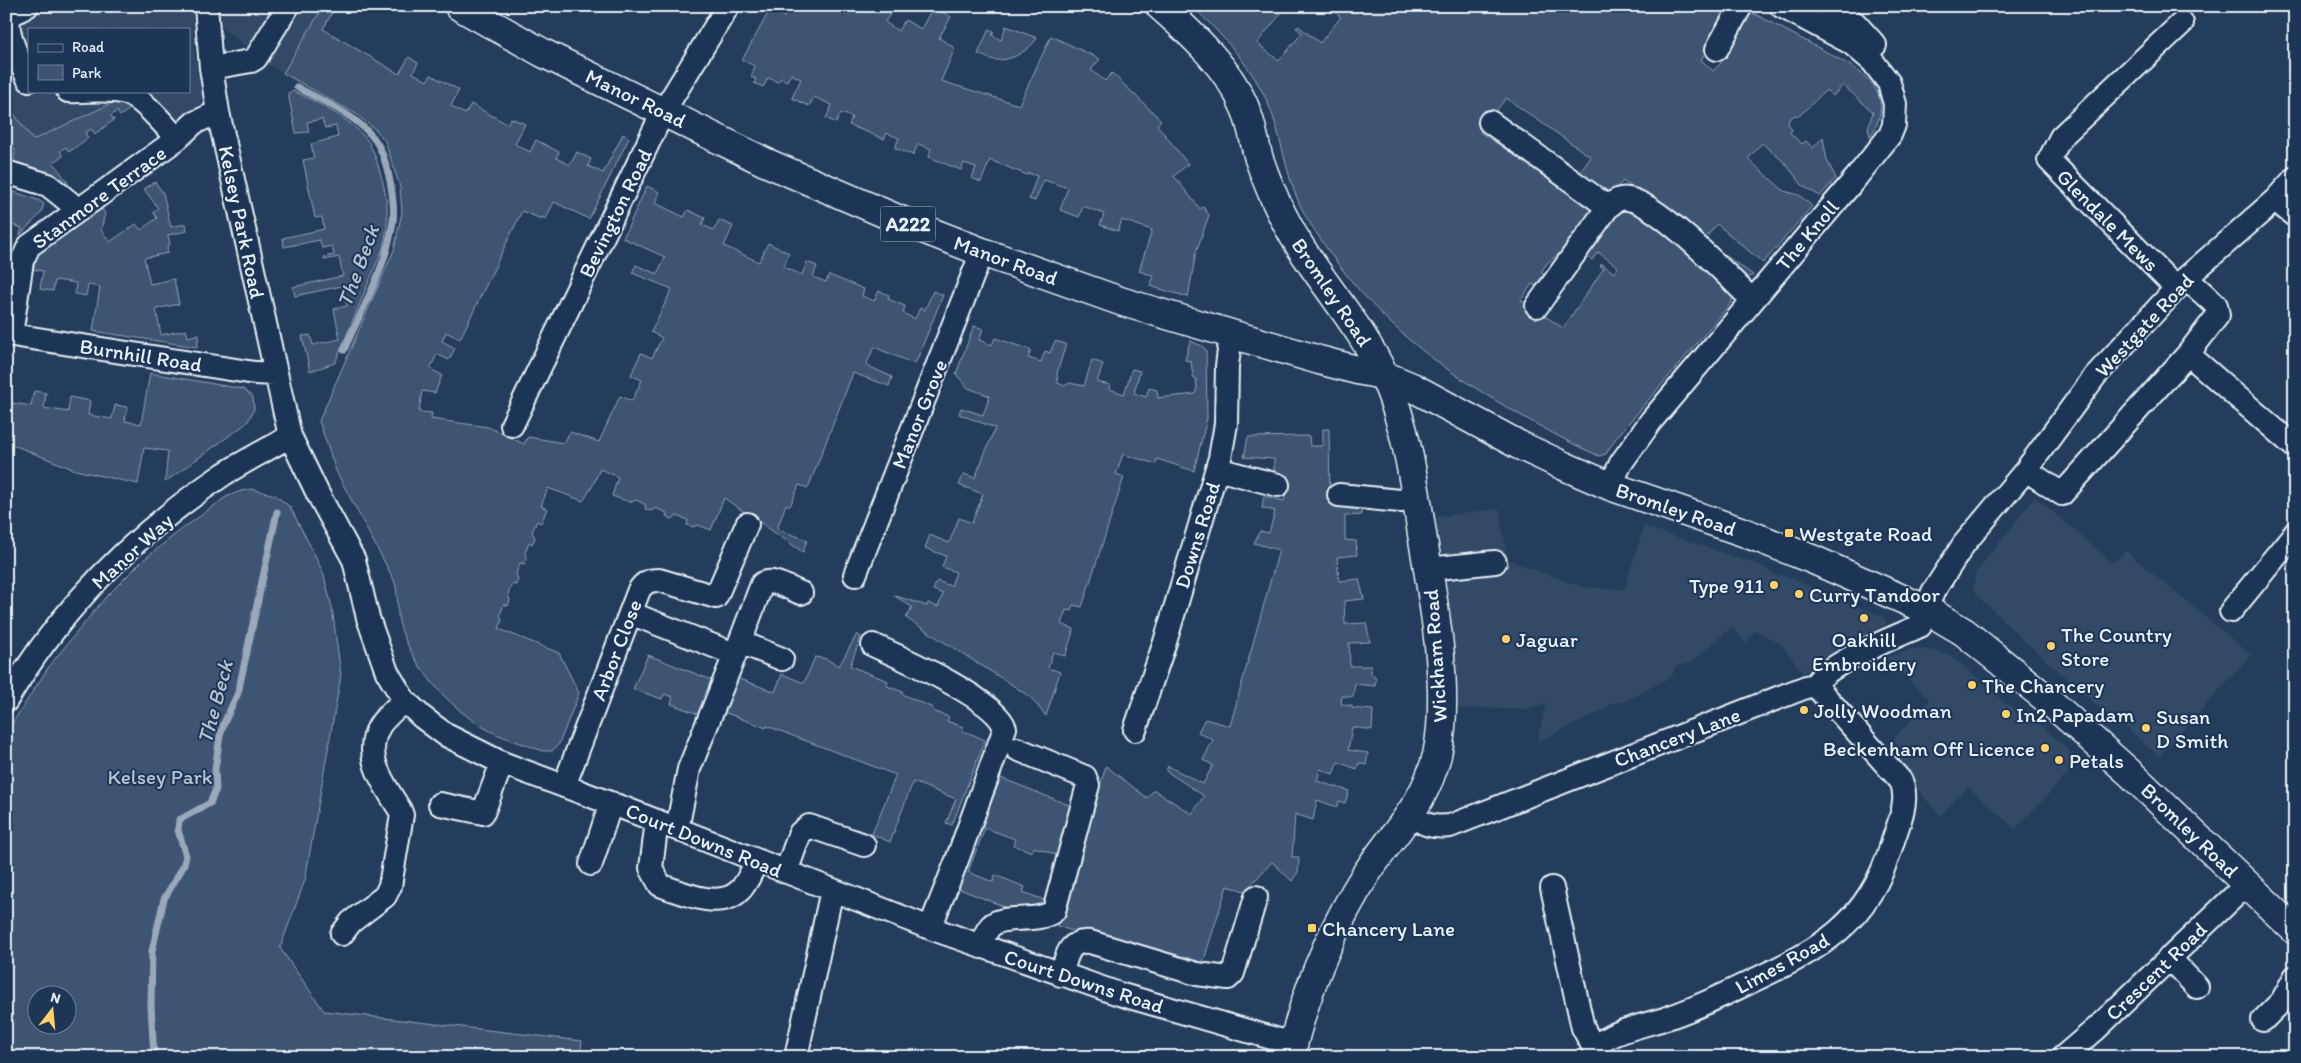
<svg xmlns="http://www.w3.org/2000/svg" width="2301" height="1063" font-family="Itim,sans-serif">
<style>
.built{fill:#334a68;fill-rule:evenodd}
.green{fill:#3e5472;stroke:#93a2b5;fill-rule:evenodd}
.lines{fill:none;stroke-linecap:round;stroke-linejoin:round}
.stream{stroke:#99a8ba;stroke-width:7}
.minor-casing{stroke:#e8f1f8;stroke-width:26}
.major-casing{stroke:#e8f1f8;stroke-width:31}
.minor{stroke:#1d3557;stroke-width:22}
.major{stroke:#1d3557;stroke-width:28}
.poi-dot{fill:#ffd166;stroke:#1d3557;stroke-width:2}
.labels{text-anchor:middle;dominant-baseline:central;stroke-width:4;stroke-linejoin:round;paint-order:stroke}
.shield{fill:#1d3557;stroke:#abb9c8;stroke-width:1}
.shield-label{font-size:20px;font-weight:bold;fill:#e8f1f8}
.street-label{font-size:21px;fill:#e8f1f8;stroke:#1d3557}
.poi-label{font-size:21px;fill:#e8f1f8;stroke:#1d3557;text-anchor:start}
.park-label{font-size:21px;fill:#b5c2d0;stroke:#1d3557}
.water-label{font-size:22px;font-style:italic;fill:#b4c1ce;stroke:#1d3557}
</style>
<rect width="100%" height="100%" fill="#253d5d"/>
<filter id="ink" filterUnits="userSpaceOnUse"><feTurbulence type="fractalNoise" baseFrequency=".02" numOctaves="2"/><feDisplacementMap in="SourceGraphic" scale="10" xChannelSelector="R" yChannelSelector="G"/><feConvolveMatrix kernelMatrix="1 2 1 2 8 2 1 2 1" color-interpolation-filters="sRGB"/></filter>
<g filter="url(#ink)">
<path class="built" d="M6,6h186l3,48 7,45 -2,5 -19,19 -12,-9 -46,-16 -90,42 -27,-37v-13l8,-6 -8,-18zM29,29h160v62h-160z
M218,6h105l-40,67 -21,-13 -44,-36z
M2035,497l78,66 13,-12 125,104 -92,102 -43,-39 -3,2 -93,-83 -41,-40 -6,-10 3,-15z
M1499,509l9,51 74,27 42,3 20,-64 118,40 15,11 3,-3 101,42 5,5v3l-83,49 -22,-29 -25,-13 -4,2 -6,11 -14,-17 -42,36 -15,4 -3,9 -48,26 -13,1 -5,6 -69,33 9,-39 -19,6 -71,-1 -1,-39 -22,-152z
M1912,649l19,1 21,6 51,45 14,10 2,-2 14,9 47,43 -65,68 -47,-42 -28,29 -56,-67 46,-49 -45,-42z"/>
<path class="green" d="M791,6h67l9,6 4,-6h24l-10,16 13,9 7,-11 16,9 12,-22 18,10 -12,21 16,10 -14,33 78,24 32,-69 49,23 -9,11 14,11 7,-8 49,47 -4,5 31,39 -14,12 26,33 3,-2 6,8 -13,37 -8,45 -38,-11 4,-10 -15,-5 13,-41 -30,-10 -4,11 -18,-6 4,-11 -21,-8 -4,11 -19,-7 8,-22 -24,-8 -9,21 -6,-2 8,-23 -9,-3 -1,2 -37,-15 -9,22 -9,-4 4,-11 -12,-4 -3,7 -32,-13 2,-8 -13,-5 -5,11 -18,-7 4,-10 -12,-5 -3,6 -35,-14 3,-8 -11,-4 -5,10 -10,-5 6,-13 -18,-8 -5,9 -17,-8 9,-19 -10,-5 -4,7 -6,-3 -3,4 -10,-4 -5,9 -9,-4 2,-4 -5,-2 4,-11 -13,-6 28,-50 14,7z
M1192,6h95l-30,37 22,18 23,-28 -6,-5 2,-2 22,17 21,-26 -13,-11h16l10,7 6,-7h371l-30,54 12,11 8,-8 23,-43 4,-6h7c21,11 43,23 64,34 38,21 82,40 51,89l-2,-9 5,-16 -30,-27 -10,11 -7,-6 -27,26 -4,-1 -6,4 -1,4 4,7 -2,3 12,11 4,-3 7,7 10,-11 4,24 9,17 -16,18 -17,-10 -18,-23 -23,-20 -14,16 36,32 15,4 13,11 -49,57 -46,-39 -13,16 49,35 -7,4 -73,-62 -50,-36 -14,16 -30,-23 12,-17 -85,-59 -26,34 107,71 4,4 1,4 -29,40 -16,12 -6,9 3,2 -9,12 -3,-2 -11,16 42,28 41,-60 -4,-2 2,-2 12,9 4,-6 -20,-15 -6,8 -5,-4c8,-11 28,-46 42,-46 6,0 13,3 19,5l86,79 -3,9 -115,135 -10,16 -7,2c-32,-14 -61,-31 -91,-48 -74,-44 -127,-84 -178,-155 -10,-15 -22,-31 -30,-48 -16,-34 -18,-71 -33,-104 -17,-37 -46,-67 -75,-95z
M323,7l9,6 -9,16 76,45 10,-17 9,6 -5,10 14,8 4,-6 28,15 -8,16 14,8 6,-10 36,20 4,-6 14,6 -10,20 15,8 6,-12 23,12 -3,6 14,7 7,-13 14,7 -3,7 15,7 20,-39 6,4 -40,81 -35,-17 -8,17 -4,-2 -1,2 -19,-8 -62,128 -14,-7 -4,9 13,7 -6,12 -12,-6 -7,15 12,6 -7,18 -13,-2 -3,21 13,1 -1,6 57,8 36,17 4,-7 36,6 6,-11 29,10 21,-46 12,5 10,-21 -11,-5 10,-22 11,5 10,-20 -11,-6 21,-43 -40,-16 4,-8 21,9 8,-17 -42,-19 24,-52 12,6 -4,11 29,14 4,-7 17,8 -3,7 12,5 5,-10 14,6 -9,20 35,16 9,-19 21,10 -5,14 18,8 5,-13 10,4 -4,11 13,5 3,-7 35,14 -2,7 12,5 5,-10 10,4 -1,4 17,7 -2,7 12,6 5,-11 5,2 8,-19 10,4 -27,67 -4,1 -38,-16 -8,18 26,12 -3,9 -36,-13 -45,115 -9,-3 -9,21 -4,-2 -9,25 30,11 -4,12 -79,-54 -13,32 -13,-5 -5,2 -6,-2 1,-5 -11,-4 -5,3 -6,-3 1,-3 -11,-5 -5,3 -6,-2 1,-4 -10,-5 -6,2 -18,-6 6,-19 -18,-8 -8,18 -9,14 -35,-13 -7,18 6,3 -6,14 -4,-2 -5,11 3,6 -3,6 -3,-2 -4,11 2,5 -3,6 -4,-1 -4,11 2,5 -2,6 -4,-1 -4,10 2,6 -2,6 -4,-2 -4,11 2,5 -3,9 60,24 20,40 -20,51 -7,7h-9c-20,-8 -42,-13 -60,-24 -35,-21 -69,-60 -82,-98 -6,-16 -1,-33 -7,-49l-58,-109 -17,-50 75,-171 8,-38 -2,-25 -15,-46 -9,-11 -20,-16 -73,-41z
M1006,26l31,12c-7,12 -26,23 -40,22 -7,0 -13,-4 -19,-6l11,-25 5,2 -2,4 9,5z
M294,91c23,12 50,24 68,43 9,9 12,19 16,31 9,29 13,53 5,83l-48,115 -25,8 -8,-35 8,-1 3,10 27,-6 -6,-30 13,-3 -5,-20 -47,10 -2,-9 50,-11 -4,-19 -15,3v-3l10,-2 -2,-9 -10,2 -2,-8 -36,7 -1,-9 41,-9 -2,-12 -7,1 -12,-58 11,-2 -3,-14 27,-7 -2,-11 -11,2 -3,-9 -15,3 2,10 -13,1 -8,-40z
M123,98l7,11 -10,7 -3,-5 -6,5 3,4 -19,14 -4,-5 -6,4 3,5 -19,14 -3,-5 -6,4 3,5 -10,6 17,24 -2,4 -55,-24 2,-16 -9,-12v-35l27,37z
M155,182l8,11 8,34 15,-3 1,7 -19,4 2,10 -3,1 1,7 -24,5 6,26 24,-5 5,25 -23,5 5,26 25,-5 2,7 11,-3 -2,13 -104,-16 7,-44 -12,-2 -2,11 -11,-2 1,-11 -21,-3 -2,11 -13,-2 3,-18 -10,-2 4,-16 65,-44 3,4 -4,17 9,12 26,-18 5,6 16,-12 -4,-6 5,-4 -14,-19z
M14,192l24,8 6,4 -3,9 -21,22 2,-7 -13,-4z
M974,326l9,3 -4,11 13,5 3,-7 36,12 -3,8 13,4 4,-11 5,2 5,-12 11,3 -9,29 1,10 6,3 6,-3 14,3 8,-26 11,4 -6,18 13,3 -1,4 15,5 8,-25 8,2 -6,22 12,4 3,-9 8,2 1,8 37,-4 2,-6 -1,-9 -3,-2 -2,-16 -6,-1 5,-19 12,5 4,4 1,68 -13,53 -37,-12 -1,5 -33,-10 -7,20 8,3 -42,130 -9,-2 -2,6 -5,-1 -5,14 13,5 -9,27 -12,-4 -5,16 12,4 -14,44 -15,-18 -14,-10 -111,-70 6,-11 -19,-12 34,11 1,-3 10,4 5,-13 -10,-4 4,-9 14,5 5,-14 -14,-5 4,-11 -21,-8 5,-13 19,8 10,-25 13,5 11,-29 -24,-9 5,-11 11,4 20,-50 -36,-14 2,-6 22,7 7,-19 -22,-8 -12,-14z
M150,373l93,16 10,8 1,12 -7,14 -82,59 3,-31 -24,-3 -6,36 -63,-14 -69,-28v-40l25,4 3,-15 12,2 -2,15 24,4 2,-15 20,4 -2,14 24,4 3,-14 12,2 -2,14 16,3z
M1323,429h6l1,74 31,3v9l-16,1v24l11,1 1,14 -20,2 2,24 20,-2 5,20 -20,2 1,23 21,-1 4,19 -21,1 1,23h21v7l5,6 -1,7 -20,-2 -2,13 -11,-1 -1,8 11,2v2l21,2 -1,20 -20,-3 -4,23 20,3 -2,12 -7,-2 -2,6 -19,-7 -5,12 -13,-5 -3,12 32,10 -4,12 -6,-2 -2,6 -20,-7 -4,20 -18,-6 -3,43h7l-1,15 -6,9 -20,-19 -27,29 -18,-5 -25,80 -88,-22 -57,-18 49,-160 41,32 7,-8 38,24 12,-18 -38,-25 2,-5 35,18 10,-19 -10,-5 10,-20 -15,-8 7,-13 25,7 49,-176 -25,-7 6,-12 9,2 6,-22 -13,-3 2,-12 20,5 4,-25 -14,-3v-14l-30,-2 4,-20 61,-1 1,10h13z
M251,489l24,6 15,12 25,48 9,21 8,31 9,68 -36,205 -25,68 44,63 258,30 -2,16h-574v-324l44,-68 55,-67 37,-37 35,-28 49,-36 15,-6zM38,996h30v30h-30z
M857,634l4,3 -11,29 38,15 -1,5 16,6 -1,2 31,14v3l16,6 -2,4 16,6 -1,3 23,10 -33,85 -6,-2 10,-24 -43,-17 -23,60 -18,-8 24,-59 -129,-49 -1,2 -48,-18 16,-33 41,15 7,-18 22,9 11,-26 11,2 13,7z
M648,655l66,26 -33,78 17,-45 -27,-10 2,-7 -9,-3 -2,5 -29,-10z
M1001,778l73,29 -11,50 -29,-10 -2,5 -19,-7 2,-6 -30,-11 -17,44 25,10 2,-7 30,12 -2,5 24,9 -2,5 -22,8 -66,-26z"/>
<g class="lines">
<path class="stream" d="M297,87c25,14 55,26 74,48 10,11 13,23 17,37 4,17 7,33 5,49 -6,45 -31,88 -49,129
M154,1057l-3,-51 1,-55 12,-52 19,-32 3,-11 -8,-26 1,-10 31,-17 6,-14 -1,-20 5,-33 4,-13 14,-30 39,-181"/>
<g class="minor-casing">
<path id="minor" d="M27,6l-16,9c-9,13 11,52 18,65
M206,6l5,62 7,44 72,324 28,58 36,66 14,58 19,54 17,28 18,17 24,18 56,28 124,46 304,119 189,66 174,50
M1827,6l28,17 20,22 -13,7
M1717,49l24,-43
M211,68l40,-7 5,-3 32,-52
M68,91c18,1 40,-3 58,2 17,5 39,33 51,46
M1490,122l118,85
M6,172l42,13 31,25
M2275,200l20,16
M2176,288l-127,-128 12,-23 121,-114
M1537,306l71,-99c6,-5 11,-10 20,-8 30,4 101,78 124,101
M6,334l249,39 20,1
M11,335l11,-74 7,-15 148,-107 17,-16 24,-11
M2188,354l107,93
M512,425l151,-313 65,-106
M1217,469l61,16
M2026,470l36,24 126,-140 30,-39 -2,-10 -30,-27
M1610,486l11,-23 30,-42 204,-242 35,-44 4,-10 1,-21 -6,-21 -16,-21 -22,-19 -70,-37
M1339,495l61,6 16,-2
M1428,569l67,-7
M855,575l127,-323
M2231,611l64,-78
M630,613l94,37
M873,645c29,13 123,54 132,83l-48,132 -27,68
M782,659l-42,-17 22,-58c10,-7 28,5 39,9
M1815,685c13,-22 80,-48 105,-59l13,-34 31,-48 62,-74 69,-94 91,-98 89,-78 20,-22
M6,701c54,-92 130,-168 218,-227 22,-14 45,-25 66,-38
M1135,730l30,-88 55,-184 6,-34 1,-58 4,-32
M564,786l75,-196c6,-8 10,-10 20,-10l57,17 31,-73
M440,804l43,9 19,-50
M1411,815c13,10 22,13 39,11l356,-139 9,-2
M657,821l-6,47 9,17c22,8 60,25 79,6 8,-7 13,-21 18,-30
M677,829l12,-60 51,-127
M591,864l20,-61
M786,872l14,-39 9,-7 55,19
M1552,888l31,140 16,29
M342,934l9,-12 34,-26 5,-10 12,-71 -2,-5c-15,-25 -39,-54 -20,-85 6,-9 17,-17 24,-25
M981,947c2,-6 4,-14 8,-19 11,-16 47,-3 65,-17l34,-126 -3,-8 -68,-28
M2169,958l28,29
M1061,975c6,-18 6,-35 29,-33l107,32 31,4 5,-5 23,-76
M2263,1020l19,-19 13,-24
M1597,1051c2,-3 3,-8 6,-10 14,-11 47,-17 64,-23 28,-9 54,-22 81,-35 72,-34 120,-58 144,-139 6,-20 18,-43 9,-63l-86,-96
M796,1057l36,-167
M2063,1057l33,-28 151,-145"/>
</g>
<g class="major-casing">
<path id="major" d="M459,6l84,47 222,109 135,58 82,32 141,50 196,58 38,10 26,5 29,12 107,58 45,21 46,20 133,46 71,28 113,50 37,22 84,68 83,74 164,156
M1160,6c32,28 69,62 85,102 7,16 9,34 14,51 7,20 15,40 25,59 28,56 74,101 100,158 22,49 30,105 38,158 11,64 29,158 15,221 -12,50 -44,78 -71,119 -35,56 -61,119 -76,183"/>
</g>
<use href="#minor" class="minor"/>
<use href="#major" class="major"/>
</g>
</g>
<g class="poi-dot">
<rect x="1784" y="528" width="10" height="10" rx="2.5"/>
<circle cx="1774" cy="585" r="5"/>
<circle cx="1799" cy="594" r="5"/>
<circle cx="1864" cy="618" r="5"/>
<circle cx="1506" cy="639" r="5"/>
<circle cx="2051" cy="646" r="5"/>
<circle cx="1972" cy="685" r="5"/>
<circle cx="1804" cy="710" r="5"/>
<circle cx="2006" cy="714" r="5"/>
<circle cx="2146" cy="728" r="5"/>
<circle cx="2045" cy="748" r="5"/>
<circle cx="2059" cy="760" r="5"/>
<rect x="1307" y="923" width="10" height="10" rx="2.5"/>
</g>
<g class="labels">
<rect class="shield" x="880.5" y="206.5" width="55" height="35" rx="4"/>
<g class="shield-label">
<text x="908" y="224">A222</text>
</g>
<g class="street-label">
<text transform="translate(636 98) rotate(26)">Manor Road</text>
<text transform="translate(99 197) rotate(-36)">Stanmore Terrace</text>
<text transform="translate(615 213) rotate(-64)">Bevington Road</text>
<text transform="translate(2108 220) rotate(45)">Glendale Mews</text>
<text transform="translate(242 222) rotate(78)">Kelsey Park Road</text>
<text transform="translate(1807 235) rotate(-50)">The Knoll</text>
<text transform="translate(1006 260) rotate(20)">Manor Road</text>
<text transform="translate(1332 292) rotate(56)">Bromley Road</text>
<text transform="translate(2144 325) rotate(-47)">Westgate Road</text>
<text transform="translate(141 355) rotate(9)">Burnhill Road</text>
<text transform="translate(919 414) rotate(-68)">Manor Grove</text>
<text transform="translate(1676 509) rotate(19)">Bromley Road</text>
<text transform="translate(1197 535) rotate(-73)">Downs Road</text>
<text transform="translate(132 551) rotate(-42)">Manor Way</text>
<text transform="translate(616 650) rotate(-69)">Arbor Close</text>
<text transform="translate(1435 656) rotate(-94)">Wickham Road</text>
<text transform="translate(1677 737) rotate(-21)">Chancery Lane</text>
<text transform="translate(2190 830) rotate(44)">Bromley Road</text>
<text transform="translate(704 840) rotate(22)">Court Downs Road</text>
<text transform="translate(1782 963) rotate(-29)">Limes Road</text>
<text transform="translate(2156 971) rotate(-44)">Crescent Road</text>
<text transform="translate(1084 981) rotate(18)">Court Downs Road</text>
</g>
<g class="poi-label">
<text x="1799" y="533">Westgate Road</text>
<text x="1764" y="585" text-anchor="end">Type 911</text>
<text x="1809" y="594">Curry Tandoor</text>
<text x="2061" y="634">The Country<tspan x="2061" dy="24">Store</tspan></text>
<text x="1516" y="639">Jaguar</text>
<text x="1864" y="639" text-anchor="middle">Oakhill<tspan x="1864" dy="24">Embroidery</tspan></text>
<text x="1982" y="685">The Chancery</text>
<text x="1814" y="710">Jolly Woodman</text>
<text x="2016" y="714">In2 Papadam</text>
<text x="2156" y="716">Susan<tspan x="2156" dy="24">D Smith</tspan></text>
<text x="2035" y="748" text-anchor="end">Beckenham Off Licence</text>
<text x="2069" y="760">Petals</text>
<text x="1322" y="928">Chancery Lane</text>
</g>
<g class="park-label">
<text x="160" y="776">Kelsey Park</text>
</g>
<g class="water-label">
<text transform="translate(358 266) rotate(-70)">The Beck</text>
<text transform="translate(215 702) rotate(-75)">The Beck</text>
</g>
</g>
<rect width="2301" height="1063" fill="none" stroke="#1d3557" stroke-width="25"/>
<rect x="12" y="12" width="2276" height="1038" fill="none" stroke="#e8f1f8" stroke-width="2" filter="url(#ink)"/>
<rect x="28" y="28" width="162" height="65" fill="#1d3557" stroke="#6e8097"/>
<rect x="38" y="44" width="25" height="8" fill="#1d3557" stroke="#6e8097"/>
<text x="72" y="52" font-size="15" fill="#e8f1f8">Road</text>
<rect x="38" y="65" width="25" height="15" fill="#3e5472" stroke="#6e8097"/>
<text x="72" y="78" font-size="15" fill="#e8f1f8">Park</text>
<g transform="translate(52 1010) rotate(16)"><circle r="24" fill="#1d3557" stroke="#6e8097"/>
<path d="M0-4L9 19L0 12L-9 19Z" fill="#ffd166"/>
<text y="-8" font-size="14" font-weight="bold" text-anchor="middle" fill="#e8f1f8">N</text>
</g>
</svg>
